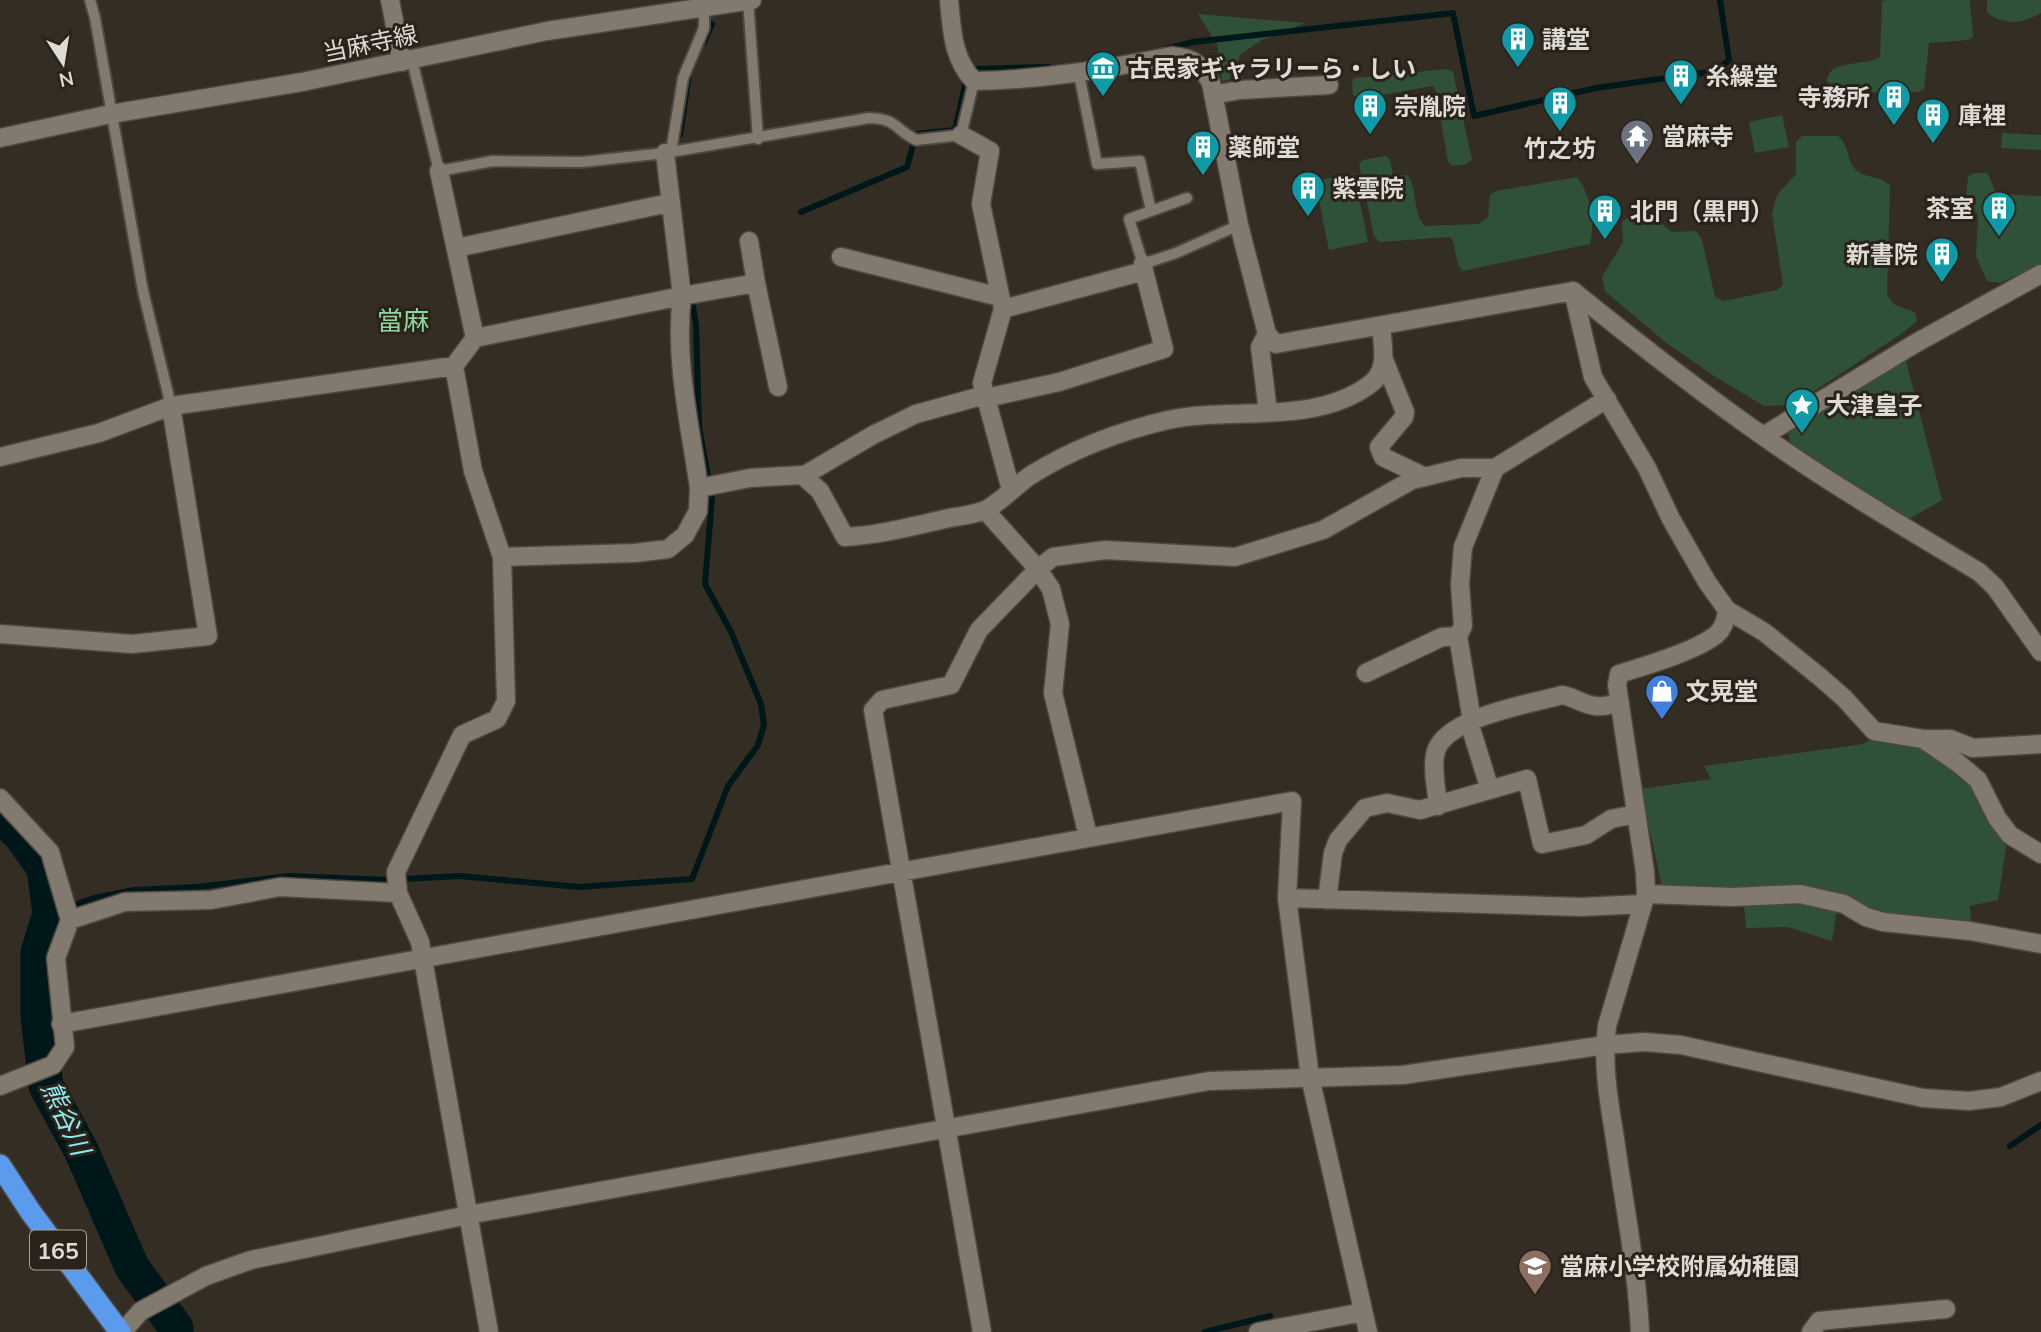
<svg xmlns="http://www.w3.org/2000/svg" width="2041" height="1332" font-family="Mulish,'Noto Sans JP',sans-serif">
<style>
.green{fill:#2f5138}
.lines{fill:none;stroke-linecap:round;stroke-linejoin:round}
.stream{stroke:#001719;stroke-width:6}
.river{stroke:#001719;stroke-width:35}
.lane-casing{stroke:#4e4840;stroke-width:14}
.street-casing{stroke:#4e4840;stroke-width:21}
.secondary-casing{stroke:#4e4840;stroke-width:21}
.highway-casing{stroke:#4e4840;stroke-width:24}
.lane{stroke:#837a6f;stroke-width:10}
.street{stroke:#837a6f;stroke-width:18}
.secondary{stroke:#837a6f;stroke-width:18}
.highway{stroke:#5a9bee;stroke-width:21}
.labels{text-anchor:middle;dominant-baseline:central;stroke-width:6;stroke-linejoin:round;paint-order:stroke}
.shield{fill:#2a231a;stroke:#a8a39c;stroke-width:2}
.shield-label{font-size:23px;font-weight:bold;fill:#dedad4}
.poi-label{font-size:24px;font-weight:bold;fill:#dedad4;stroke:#2a231a;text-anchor:start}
.street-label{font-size:24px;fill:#dedad4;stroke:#2a231a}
.neighbourhood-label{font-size:26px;fill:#92d5a0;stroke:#2a231a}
.water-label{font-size:26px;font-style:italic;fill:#8deaf0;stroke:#2a231a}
</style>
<rect width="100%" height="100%" fill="#342d23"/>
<path class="green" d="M1885,0h85l3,37 -5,3 -39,3 -5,46 -7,3h-80l-10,-11c2,-23 38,-14 53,-24l2,-55z
M1987,0h54v13c-19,11 -38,13 -54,-1z
M1198,14l107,9 -43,17 -21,14 -12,26 -7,1 -5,-37z
M1447,69l6,3 19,88 -6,4 -13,2 -5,-4 -12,-71 -3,-5 -75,13 -5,-4 -1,-12 2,-5z
M1782,115l7,32 -34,6 -6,-31z
M2002,133l39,2v15l-40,-2z
M1802,136h36c14,13 7,24 18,34 10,9 25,5 34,16l-3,109 8,10 20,7 2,9 -13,11 -111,73 -29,1 -47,-28 -52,-36 -60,-51 -3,-14 21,-35 -1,-20 7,-5 20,-4 23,19 24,-1 6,9 13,57 8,4 54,-11 6,-5 -11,-71 5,-19 19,-21v-32z
M1385,156l5,3 3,15 5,2 10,-1c10,15 4,38 17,51l53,-2 10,-6 2,-23 6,-4 81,-14c14,17 18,46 13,67l-127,27c-10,-9 -5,-24 -13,-34l-70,5 -6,-6 -15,-72 4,-4z
M1354,173l14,69 -39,8 -14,-69z
M1974,173h14l8,21 45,2v68l-41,19 -13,-2 -11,-25 2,-41 -3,-4 -10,-2 3,-33z
M1906,361l36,139 -33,19 -27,-13 -92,-63 -2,-11z
M1876,737l45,8 54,41 32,56 -9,58 -28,6 1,15 -59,-1 -44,-12 -29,-12 -7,45 -44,-14 -42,1 -3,-38 -81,-3 -21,-98 70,-10 -7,-13 159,-22z"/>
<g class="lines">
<path class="stream" d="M704,42l8,-18
M1166,49l27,-7 260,-29 21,103 122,-28 120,-17 13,-11 -9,-60
M680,135l9,-61
M801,212l106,-45 9,-33 39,-4 11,-49 7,-12 76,-2
M50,914l44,-16 40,-8 63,-3 93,-11 96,4 74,-4 119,11 113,-8 36,-93 30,-41 6,-20 -3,-21 -30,-72 -26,-48 7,-86 -13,-71 -3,-102 -8,-48
M2010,1146l31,-21
M1205,1332l65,-16"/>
<path class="river" d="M0,817l19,16 25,35 6,46 -12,38v64l8,70 35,64 51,117 44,61v4"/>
<g class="lane-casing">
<path id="lane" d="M90,0l5,18 48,273 28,115
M748,0l10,139
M412,60l27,111 54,-10 89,1 83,-9 204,-35c29,1 25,11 47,22l45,-5 13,-54
M1079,74l18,90 43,-3 11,50
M671,152l12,-74 21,-50v-21
M1187,198l-58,21 14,45 33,-11 63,-28"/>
</g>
<g class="street-casing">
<path id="street" d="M390,0l12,62
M949,0c3,29 3,58 25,81 67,-1 132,-12 198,-25 23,2 29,9 39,27l28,142 28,109 9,10 297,-53c62,50 124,99 190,145 69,49 143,92 216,136l16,15 46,65
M1213,95l27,-5 89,-5
M961,135l29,16 -9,53 22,105 -21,74 29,107
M439,171l36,167
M749,241l7,42
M456,248l213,-45
M841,257l159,40
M1573,291l20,86 54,91 24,51 36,63 20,28c-1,9 -3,18 -10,24 -20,17 -73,32 -98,40l-2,11 28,187 1,22 -39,132c-5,38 2,76 8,113 9,64 22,129 25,193
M1003,309l141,-38 -1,-7
M1267,334l-7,13 8,65
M1384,360l21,52 -1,5 -25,30 4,10 42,20
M454,366l19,105 29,86 4,144 -9,18 -35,16 -66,137 2,21 22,49 69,390
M986,398l73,-16 105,-33 -20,-78
M1763,436l153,-93 125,-69
M0,457l99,-24 72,-27 283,-40 21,-28 207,-42 -17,-143
M803,476l70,-41 43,-21 69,-19
M699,488c-9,-63 -25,-129 -17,-192l74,-13 22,104
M985,510l53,59 13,20 9,35 -7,69 35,143
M502,557l133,-4 33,-4 17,-14 13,-24 1,-23 51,-10 52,-3 18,16 25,46c35,-2 69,-11 104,-19 11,-2 25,-3 36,-8 15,-7 31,-25 46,-35 42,-26 89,-44 137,-55 64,-14 145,6 201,-35 20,-14 14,-37 12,-58
M1727,610l37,22 56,45 24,21 30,33 49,8 35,24 20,17 19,38 13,17 31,19
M0,634l132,10 76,-8 -37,-230
M1366,673l76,-36 16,-1
M1472,721l-14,-85 5,-10 -3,-42 3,-37 32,-79 112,-69
M1469,722l21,68
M1924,739h26l23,9 68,-4
M0,798l50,54 20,68 -14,38 9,89 -12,18 -53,21
M1438,806c-1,-16 -7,-39 -2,-55 11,-34 94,-47 126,-56 12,2 22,10 34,11 8,1 16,-2 24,-3
M1646,894l86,3 68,-3 44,10 22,13 17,5 87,9 71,13
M1287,898l294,9 62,-3
M1327,900l6,-47 5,-13 27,-32 22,-5 33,7 107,-31 15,65 44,-9 25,-16 25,-5
M70,920l55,-18 86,-2 69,-13 118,6
M61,1024l1231,-223 -5,97 23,179 58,255
M982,1332l-109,-622 9,-10 69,-15 28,-55 59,-61 15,-12 52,-7 130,7 88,-27 89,-50 49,-12h34
M1258,1332l105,-20
M1811,1332l8,-11 127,-12"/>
</g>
<g class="secondary-casing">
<path id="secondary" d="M0,138l111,-24 191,-32 245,-51 205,-31
M122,1332l19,-21 65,-35 45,-16 217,-45 741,-134 194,-6 202,-30 39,-3 37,3 242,53 46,3 32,-4 40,-16"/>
</g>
<g class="highway-casing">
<path id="highway" d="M0,1165l30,46 90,121"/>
</g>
<use href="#lane" class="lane"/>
<use href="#street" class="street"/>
<use href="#secondary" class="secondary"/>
<use href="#highway" class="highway"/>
</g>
<defs>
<g id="building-pin" transform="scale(1.75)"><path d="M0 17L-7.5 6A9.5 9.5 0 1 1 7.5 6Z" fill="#0f9aa8" stroke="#2a231a"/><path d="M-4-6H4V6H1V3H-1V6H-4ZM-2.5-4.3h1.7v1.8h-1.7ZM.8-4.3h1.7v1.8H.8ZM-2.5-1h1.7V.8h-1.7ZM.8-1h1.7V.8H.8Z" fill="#fff"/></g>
<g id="museum-pin" transform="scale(1.75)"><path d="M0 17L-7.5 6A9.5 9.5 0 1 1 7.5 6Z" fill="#0f9aa8" stroke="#2a231a"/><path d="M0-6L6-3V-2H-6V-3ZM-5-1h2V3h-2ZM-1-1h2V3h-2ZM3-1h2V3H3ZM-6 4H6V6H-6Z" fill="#fff"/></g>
<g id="temple-pin" transform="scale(1.75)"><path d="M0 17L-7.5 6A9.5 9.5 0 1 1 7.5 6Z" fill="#6b7280" stroke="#2a231a"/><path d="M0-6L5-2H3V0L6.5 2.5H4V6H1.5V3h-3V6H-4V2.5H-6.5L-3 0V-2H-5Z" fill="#fff"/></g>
<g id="sight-pin" transform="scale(1.75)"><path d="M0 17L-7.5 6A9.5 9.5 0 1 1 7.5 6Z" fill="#0f9aa8" stroke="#2a231a"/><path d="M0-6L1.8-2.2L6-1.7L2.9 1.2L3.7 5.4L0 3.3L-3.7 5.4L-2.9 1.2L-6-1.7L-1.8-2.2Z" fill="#fff"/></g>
<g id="shop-pin" transform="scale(1.75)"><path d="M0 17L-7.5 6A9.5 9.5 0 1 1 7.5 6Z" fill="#3f7fe0" stroke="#2a231a"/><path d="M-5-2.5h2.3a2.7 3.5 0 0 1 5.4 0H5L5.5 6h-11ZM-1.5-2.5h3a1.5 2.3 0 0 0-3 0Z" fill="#fff"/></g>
<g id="school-pin" transform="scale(1.75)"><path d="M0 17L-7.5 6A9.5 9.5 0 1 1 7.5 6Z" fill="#8d6e63" stroke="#2a231a"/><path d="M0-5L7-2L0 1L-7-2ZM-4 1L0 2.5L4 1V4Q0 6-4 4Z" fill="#fff"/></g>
</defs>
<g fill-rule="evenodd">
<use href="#building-pin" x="1518" y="39"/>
<use href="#museum-pin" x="1103" y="68"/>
<use href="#building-pin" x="1681" y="76"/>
<use href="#building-pin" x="1894" y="97"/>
<use href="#building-pin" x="1560" y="103"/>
<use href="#building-pin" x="1370" y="106"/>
<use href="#building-pin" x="1933" y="115"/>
<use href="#temple-pin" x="1637" y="136"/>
<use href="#building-pin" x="1203" y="147"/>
<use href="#building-pin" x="1308" y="188"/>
<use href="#building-pin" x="1999" y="208"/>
<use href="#building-pin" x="1605" y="211"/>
<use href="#building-pin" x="1942" y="254"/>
<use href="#sight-pin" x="1802" y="405"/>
<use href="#shop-pin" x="1662" y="691"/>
<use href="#school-pin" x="1535" y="1266"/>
</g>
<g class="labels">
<rect class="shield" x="30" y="1230.5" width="56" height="39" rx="5"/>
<g class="shield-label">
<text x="58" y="1250">165</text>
</g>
<g class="poi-label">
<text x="1542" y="39">講堂</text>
<text x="1128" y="68">古民家ギャラリーら・しい</text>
<text x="1706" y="76">糸繰堂</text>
<text x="1870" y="97" text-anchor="end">寺務所</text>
<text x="1394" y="106">宗胤院</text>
<text x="1958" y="115">庫裡</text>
<text x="1662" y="136">當麻寺</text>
<text x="1228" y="147">薬師堂</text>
<text x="1560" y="148" text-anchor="middle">竹之坊</text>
<text x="1332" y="188">紫雲院</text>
<text x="1974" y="208" text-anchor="end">茶室</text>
<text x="1630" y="211">北門（黒門）</text>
<text x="1918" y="254" text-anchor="end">新書院</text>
<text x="1826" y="405">大津皇子</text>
<text x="1686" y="691">文晃堂</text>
<text x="1560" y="1266">當麻小学校附属幼稚園</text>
</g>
<g class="street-label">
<text transform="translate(370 43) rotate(-12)">当麻寺線</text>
</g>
<g class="neighbourhood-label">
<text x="403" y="320">當麻</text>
</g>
<g class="water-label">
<text transform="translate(66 1118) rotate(65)">熊谷川</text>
</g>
</g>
<g transform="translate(63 63) rotate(168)" stroke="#2a231a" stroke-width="5" paint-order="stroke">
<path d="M0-5L12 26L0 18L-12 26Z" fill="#dedad4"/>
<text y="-10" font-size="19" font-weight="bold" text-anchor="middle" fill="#dedad4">N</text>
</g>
</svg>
